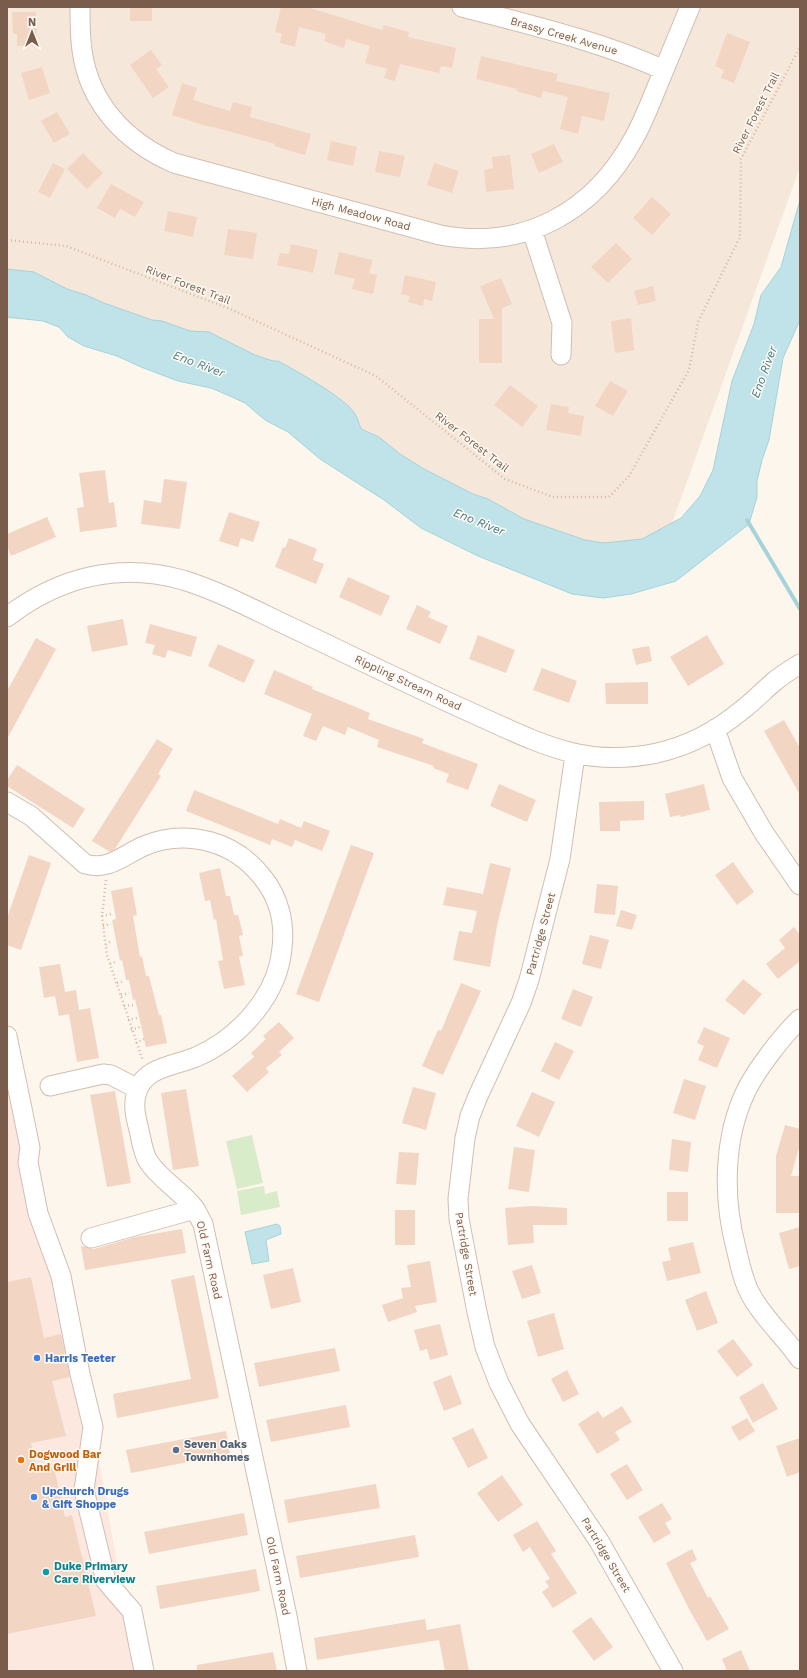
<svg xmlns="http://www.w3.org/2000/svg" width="807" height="1678" font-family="'Work Sans',sans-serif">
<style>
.residential{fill:#f5e8da}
.commercial{fill:#fde8e0}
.green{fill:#d8ecc9}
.water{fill:#bfe3e8;stroke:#a5d3da}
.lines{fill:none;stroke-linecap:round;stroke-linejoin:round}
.stream{stroke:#a5d3da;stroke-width:4}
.building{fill:#f3d5c3}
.minor-casing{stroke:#d1beb0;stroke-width:21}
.path{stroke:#d9b8a5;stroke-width:2.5;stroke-dasharray:1 3;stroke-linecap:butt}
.minor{stroke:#fff;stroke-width:19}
.shop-dot{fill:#3f7fe0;stroke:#fffaf3;stroke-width:1.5}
.service-dot{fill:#5c6f8a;stroke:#fffaf3;stroke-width:1.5}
.food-dot{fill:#e8710a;stroke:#fffaf3;stroke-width:1.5}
.culture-dot{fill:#0f9aa8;stroke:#fffaf3;stroke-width:1.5}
.labels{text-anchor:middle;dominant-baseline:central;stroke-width:3;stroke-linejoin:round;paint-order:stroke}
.street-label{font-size:11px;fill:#7a5c4d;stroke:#fffaf3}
.shop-label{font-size:11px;font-weight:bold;fill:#366cbe;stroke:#fffaf3;text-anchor:start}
.service-label{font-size:11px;font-weight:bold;fill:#4e5e75;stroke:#fffaf3;text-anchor:start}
.food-label{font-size:11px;font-weight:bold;fill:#c56008;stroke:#fffaf3;text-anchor:start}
.culture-label{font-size:11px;font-weight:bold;fill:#0d838f;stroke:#fffaf3;text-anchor:start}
.water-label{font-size:12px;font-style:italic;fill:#437c86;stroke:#fffaf3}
</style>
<rect width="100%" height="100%" fill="#fdf6ec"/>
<path class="residential" d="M7,7h793v160l-139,387 -196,-17 -186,-116 -193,-100 -79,-2z"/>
<path class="commercial" d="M7,1068l87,364 42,239h-129z"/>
<path class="green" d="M252,1135l11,48 -26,6 -11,-48z
M264,1186l1,8 12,-3 3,16 -39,8 -4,-24z"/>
<path class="water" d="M800,200v120l-17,38 -14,82 -7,20 -5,21v16l-8,27 -73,57 -45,13 -28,4 -31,-4 -94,-38 -57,-28 -37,-28 -64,-41 -32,-27 -23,-12 -20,-17 -13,-6 -21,-9 -33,-7 -37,-14 -24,-11 -33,-10 -16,-9 -9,-10 -16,-6 -36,-4v-48l27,3 33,17 19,6 18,8 48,17 10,1 28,10 19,1 46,23 18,6h5c17,9 69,38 77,53 3,5 4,10 6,15l18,8 21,17 24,15 49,25 15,5 36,20 61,21 19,3 38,-4 39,-21 19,-22 13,-26 19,-89 22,-57 7,-29 20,-28z
M277,1224l3,2 1,8 -13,5 -2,2 3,20 -17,3 -7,-32z"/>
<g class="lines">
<path class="stream" d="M747,520l53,89"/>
</g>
<path class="building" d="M130,7h22v14h-22z
M281,7h26l75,23 2,-5 25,7 -1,5 48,11 -4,20 -11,-2 -2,7 -39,-9 -5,17 -11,-3 3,-9 -22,-6 5,-17 -24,-7 -2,9 -20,-7 2,-7 -27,-7 -4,20 -15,-4 2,-9 -7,-2z
M12,12h24l1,33 -20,1v-12h-4z
M727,33l23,9 -16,41 -13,-5 3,-8 -9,-4z
M151,50l11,15 -6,4 13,18 -16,11 -23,-33z
M481,56l77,18 -2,7 54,12 -6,28 -22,-5 -4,18 -18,-5 8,-32 -25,-6 -2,7 -25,-7 1,-2 -41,-10z
M42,67l8,26 -21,7 -8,-27z
M182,83l15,5 -4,12 37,11 3,-9 19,5 -2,10 61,17 -6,21 -31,-9 1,-2 -66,-18v1l-37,-12z
M57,112l13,22 -16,9 -13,-22z
M331,141l26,6 -4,19 -26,-6z
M554,144l9,18 -24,11 -8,-19z
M379,151l26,5 -5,21 -25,-5z
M83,153l20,20 -16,16 -20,-20z
M510,155l4,34 -28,3 -2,-22 9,-2 -1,-11z
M53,163l12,6 -15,29 -12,-6z
M434,163l25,8 -7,22 -25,-8z
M111,184l33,18 -9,15 -15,-8 -5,9 -18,-10z
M652,197l19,17 -19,21 -19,-17z
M168,211l29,6 -4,20 -29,-6z
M228,229l29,4 -4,26 -29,-4z
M616,243l16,16 -24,24 -17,-16z
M291,244l27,6 -5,23 -36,-8 3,-12 9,1z
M339,252l34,8 -4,13 8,2 -4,19 -21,-5 3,-10 -21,-5z
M405,275l31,7 -4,19 -8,-2 -1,7 -15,-4 2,-6 -9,-2z
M501,278l11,26 -10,4v55h-23v-44h15l-14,-33z
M653,286l3,15 -18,4 -4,-14z
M631,318l3,32 -19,3 -4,-32z
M610,381l18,10 -15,25 -18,-10z
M510,385l28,21 -16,21 -28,-22z
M551,404l18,3 -1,6 16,3 -3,20 -35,-6z
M105,470l4,33 5,-1 3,25 -37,5 -3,-24 7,-1 -5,-34z
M164,479l23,3 -7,47 -39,-5 3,-24 17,3z
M229,512l31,10 -7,20 -12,-4 -3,9 -19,-6z
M47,517l9,20 -45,19 -4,-10v-12z
M289,538l28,11 -4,11 11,4 -8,20 -41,-17 8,-20 2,1z
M348,577l42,19 -9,20 -42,-19z
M417,605l14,7 -3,5 20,9 -8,18 -34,-15z
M123,619l5,26 -36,7 -5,-26z
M150,624l47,13 -6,20 -23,-7 -3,8 -13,-4 3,-9 -10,-2z
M478,635l37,15 -9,23 -37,-14z
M707,635l17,29 -36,22 -18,-29z
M36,638l20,11 -49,90v-48z
M218,644l37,16 -11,23 -36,-17z
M649,646l3,15 -16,4 -4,-16z
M542,668l35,13 -8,22 -36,-13z
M274,670l39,17 -1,2 58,24 -2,6 56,20 -2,4 56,21 -10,26 -22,-8 3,-8 -16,-6 1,-2 -57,-19 2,-7 -31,-13 -3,8 -22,-9 -7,15 -13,-5 9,-22 -48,-20z
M648,682v22h-42l-1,-21z
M784,720l16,28v47l-36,-64z
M157,739l16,10 -15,25 3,2 -46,73 -5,3 -18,-11z
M17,765l68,44 -12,19 -66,-42v-6z
M499,784l37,16 -9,22 -37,-16z
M704,784l6,26 -29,7 -1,-2 -10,2 -5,-23z
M194,790l84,34 2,-5 21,9 3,-7 26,10 -8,20 -27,-11 -3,7 -20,-8 -2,6 -84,-34z
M644,801v19l-24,1v10h-20l-1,-29z
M351,845l23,8 -55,149 -23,-8z
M29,855l22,8 -30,87 -14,-5v-27z
M733,862l21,30 -17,13 -22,-30z
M490,863l21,5 -14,58 -7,41 -37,-7 6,-29 13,2 5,-22 -34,-6 4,-18 36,7z
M220,868l6,28h4l4,19h4l4,15 1,5 -4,1 4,20 -4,1 6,28 -21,4 -6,-28 5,-1 -7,-41 -2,1 -4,-20 -5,1 -6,-28z
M597,884l21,2 -3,29 -21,-2z
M132,887l5,28 -4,1 7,41 2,-1 4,20h3l10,39h2l6,28 -21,4 -11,-48 -2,1 -4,-20h-3l-4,-20 -2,1 -8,-41 4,-1 -5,-28z
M621,910l16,5 -5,15 -16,-4z
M794,927l6,8v26l-22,18 -12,-15 19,-16 -6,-8z
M590,935l19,5 -8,29 -19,-5z
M60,964l5,28 11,-2 3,20 11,-2 9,50 -22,4 -8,-48 -10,2 -4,-20 -11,2 -5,-31z
M743,979l19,15 -18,21 -19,-15z
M461,983l20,8 -38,84 -21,-9 16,-36 3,1z
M573,989l20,8 -12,30 -20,-8z
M279,1022l15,16 -15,14 3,3 -16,13 3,4 -22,20 -15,-16 22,-19 -3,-4 15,-14 -3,-3z
M704,1027l26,11 -13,30 -19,-8 6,-14 -7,-3z
M555,1042l19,9 -15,29 -18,-9z
M684,1079l22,7 -11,34 -22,-7z
M413,1087l23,6 -10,37 -24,-7z
M186,1089l13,77 -26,4 -12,-77z
M115,1091l16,92 -24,4 -17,-92z
M532,1092l23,10 -16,35 -23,-11z
M785,1125l15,4v16l-9,31h9v37h-24v-57z
M672,1139l19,3 -3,30 -19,-2z
M514,1147l21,3 -6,42 -21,-3z
M399,1152l20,1 -3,32 -20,-1z
M667,1192h21v29h-21z
M531,1206l36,2v17h-34l1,18 -26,2 -3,-37z
M395,1210h20v35h-20z
M800,1227v39l-11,3 -10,-36z
M182,1229l4,24 -101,17 -4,-24 13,3 41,-12z
M693,1242l8,31 -34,8 -5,-19 9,-2 -3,-12z
M430,1261l7,41 -22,4 2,6 -29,10 -6,-17 21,-7 -2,-10 10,-1 -4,-22z
M532,1265l9,28 -19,6 -10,-28z
M293,1268l8,34 -30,7 -8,-34z
M194,1275l25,123 -102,20 -4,-24 78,-15 -20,-99z
M31,1277l13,61 17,-4 9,43 -18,4 14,55 -35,7 6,27 17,-3 11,50 7,-2 24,101 -89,18v-352z
M706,1291l12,32 -21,8 -12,-31z
M554,1313l10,36 -26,8 -11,-36z
M440,1324l8,31 -18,5 -3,-11 -7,2 -6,-21z
M733,1339l20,26 -16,12 -20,-26z
M335,1348l5,23 -81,16 -5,-24z
M567,1370l12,24 -16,8 -12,-23z
M451,1375l11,29 -18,7 -11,-29z
M763,1383l15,26 -25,14 -14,-26z
M346,1405l4,22 -79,15 -5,-22z
M622,1406l10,16 -17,10 5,8 -23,14 -19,-30 20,-13 5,7z
M747,1418l8,13 -16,10 -8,-14z
M473,1428l15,30 -20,10 -16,-30z
M226,1431l4,23 -99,19 -5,-23z
M800,1438v34l-13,5 -11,-31z
M627,1464l16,26 -16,10 -17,-26z
M502,1475l21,30 -25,17 -21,-29z
M376,1484l4,24 -92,15 -4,-23z
M662,1503l10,16 -7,4 6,10 -17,10 -16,-26z
M244,1513l4,22 -99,19 -5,-22z
M537,1521l19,30 -5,3 26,39 -24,15 -11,-16 7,-5 -4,-6 5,-2 -20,-32 -7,5 -10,-17z
M415,1535l4,22 -119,21 -4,-22z
M692,1549l5,11 -7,3 18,35 2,-2 19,33 -22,12 -18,-32 -23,-46z
M256,1569l4,22 -100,18 -4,-23z
M591,1617l22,30 -19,14 -22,-30z
M425,1619l2,11 33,-6 9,47h-24l-6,-31 -122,20 -3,-22z
M741,1650l9,21h-23l-5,-12z
M273,1652l4,19h-80v-6z"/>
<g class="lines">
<g class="minor-casing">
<path id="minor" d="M80,7c0,14 0,29 2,43 7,54 44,92 92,113l266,72c84,16 154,-23 194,-97 8,-14 14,-29 20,-44 12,-29 24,-58 36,-87
M462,7c68,18 138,34 202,63
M532,230l30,93 -1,32
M7,617c52,-40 112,-55 176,-37 39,12 79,34 116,51 61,29 121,59 182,86 62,28 106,51 176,36 31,-7 61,-23 85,-43 12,-9 22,-20 33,-29 8,-7 17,-12 25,-17
M715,729l17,49 32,55 36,52
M575,755l-15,104 -31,121 -8,23 -43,93 -8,20 -5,22 -7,61 1,20 18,93 8,35 14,36 21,41 79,117 74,130
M7,802l24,14 54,48c24,7 38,-9 59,-18 21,-9 45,-10 67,-4 21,6 39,19 52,36 16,20 22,45 19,70 -4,48 -43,90 -86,109 -22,9 -54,10 -60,38 -3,12 0,23 3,35 2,9 4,23 9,31 12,19 34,30 47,48 3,5 5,10 8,15l84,392 10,55
M800,1019c-17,16 -44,51 -54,72 -23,48 -23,107 -10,157 4,16 7,34 16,49 13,23 33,40 48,62
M7,1036l19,92 4,20 -2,14 10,51 23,63 19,98 13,53 -9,63 22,91 26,30 12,60
M50,1086l53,-12 8,1 27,14
M91,1238l104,-29"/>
</g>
<path class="path" d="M7,240l59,6 164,63 146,67 129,103 48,18h56l20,-21 60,-106 9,-48 42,-85 1,-78 59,-112
M106,880l-4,36 5,39 36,106
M102,916l10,-2
M103,926l8,-2
M106,945l6,-5
M110,964l7,-3
M117,983l7,-2
M121,995l8,-2
M124,1006l10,-1
M128,1020l9,-2
M131,1030l9,-3
M136,1043l8,-4"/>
<use href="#minor" class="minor"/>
</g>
<g class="shop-dot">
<circle cx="37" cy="1358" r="4"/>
<circle cx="34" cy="1497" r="4"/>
</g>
<circle class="service-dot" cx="176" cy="1450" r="4"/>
<circle class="food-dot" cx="21" cy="1460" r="4"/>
<circle class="culture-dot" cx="46" cy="1572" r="4"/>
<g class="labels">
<g class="street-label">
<text transform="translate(564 36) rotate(16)">Brassy Creek Avenue</text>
<text transform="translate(756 113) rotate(-63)">River Forest Trail</text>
<text transform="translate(361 214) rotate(15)">High Meadow Road</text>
<text transform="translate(188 285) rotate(21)">River Forest Trail</text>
<text transform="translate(472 442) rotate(38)">River Forest Trail</text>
<text transform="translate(408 683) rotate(25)">Rippling Stream Road</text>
<text transform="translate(541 934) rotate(-75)">Partridge Street</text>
<text transform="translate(466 1254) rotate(80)">Partridge Street</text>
<text transform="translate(209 1260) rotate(77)">Old Farm Road</text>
<text transform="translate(606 1555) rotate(59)">Partridge Street</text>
<text transform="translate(278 1576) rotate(78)">Old Farm Road</text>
</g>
<g class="shop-label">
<text x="45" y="1358">Harris Teeter</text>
<text x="42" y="1491">Upchurch Drugs<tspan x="42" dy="13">&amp; Gift Shoppe</tspan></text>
</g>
<g class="service-label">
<text x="184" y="1444">Seven Oaks<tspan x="184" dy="13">Townhomes</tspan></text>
</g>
<g class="food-label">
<text x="29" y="1454">Dogwood Bar<tspan x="29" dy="13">And Grill</tspan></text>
</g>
<g class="culture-label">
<text x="54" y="1566">Duke Primary<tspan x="54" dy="13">Care Riverview</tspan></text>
</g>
<g class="water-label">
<text transform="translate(199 364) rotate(21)">Eno River</text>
<text transform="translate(764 372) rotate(-70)">Eno River</text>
<text transform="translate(479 522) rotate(22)">Eno River</text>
</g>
</g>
<rect width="807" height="1678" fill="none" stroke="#7a5c4d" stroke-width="16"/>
<g transform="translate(32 32)" stroke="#fffaf3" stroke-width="3" paint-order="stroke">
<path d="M0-3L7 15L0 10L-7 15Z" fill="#7a5c4d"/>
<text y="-6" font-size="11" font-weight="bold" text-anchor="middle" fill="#7a5c4d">N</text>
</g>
</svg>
